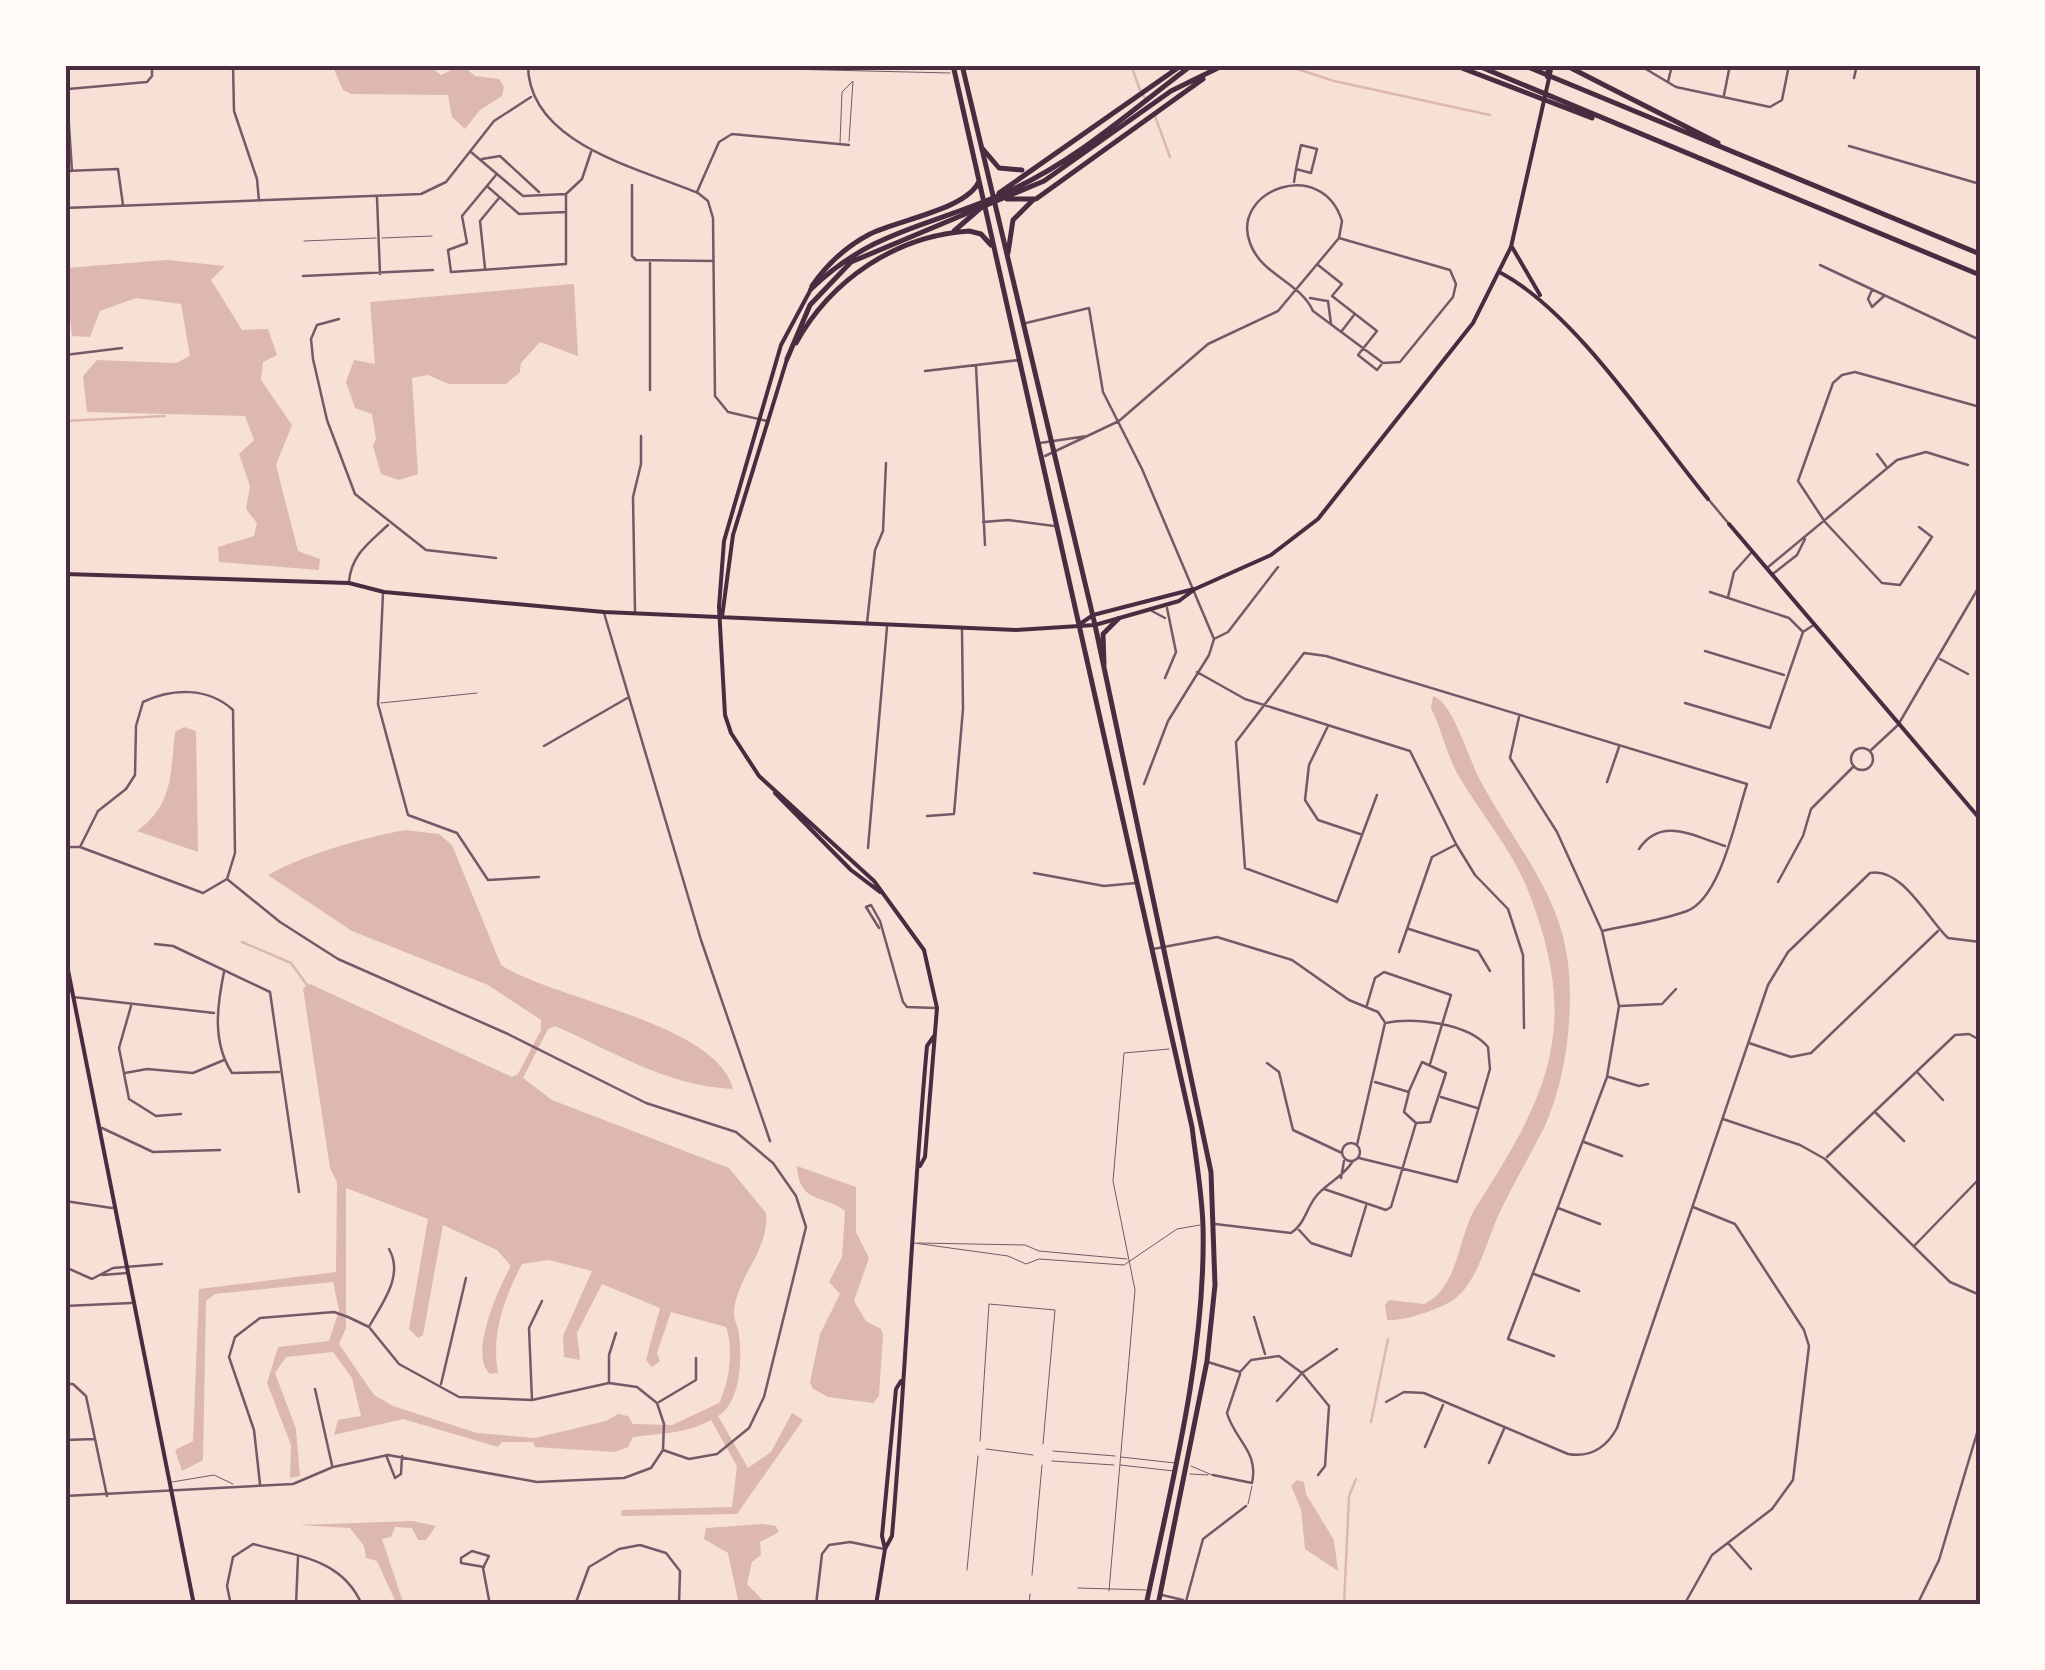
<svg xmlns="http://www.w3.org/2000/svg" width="2045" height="1670" font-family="'IBM Plex Serif',serif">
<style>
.water{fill:#dcb8b0;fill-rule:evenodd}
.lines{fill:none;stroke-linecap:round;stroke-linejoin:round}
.stream{stroke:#dcb8b0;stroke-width:2.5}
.service{stroke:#755966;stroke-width:1}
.minor{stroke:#755966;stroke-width:2.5}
.tertiary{stroke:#755966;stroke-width:2.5}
.secondary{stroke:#4a2c40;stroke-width:4}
.trunk{stroke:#4a2c40;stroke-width:5}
.motorway{stroke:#4a2c40;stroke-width:5}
.neatline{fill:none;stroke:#4a2c40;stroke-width:4}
</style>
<rect width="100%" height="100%" fill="#f7e1d7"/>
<path class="water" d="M332,65h96l13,10 21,-10 13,11 24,3 5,8 -2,9 -22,14 -15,19 -13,-12 -4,-22 -97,-1 -8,-4z
M167,260l58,6 -14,14 31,50 26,-1 9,26 -14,7 -2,18 31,45 -16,40 22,86 22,8 -1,11 -100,-8 -1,-15 36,-11 3,-13 -11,-14 4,-23 -11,-32 15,-14 -9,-24 -158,-4 -4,-36 14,-16 79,3 14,-7 -9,-52 -45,-6 -36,13 -10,26 -18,-1 -7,-68z
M574,284l4,72 -38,-14 -19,21 -1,9 -14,12h-57l-21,-9 -16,3 6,96 -19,6 -18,-6 -8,-28 3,-7 -4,-25 -17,-6 -9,-26 8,-22 21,4 -5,-62z
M1433,696c20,6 36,64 47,84 32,61 80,112 88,183 6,52 -2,117 -24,165 -15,29 -32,58 -46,88 -11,25 -20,63 -41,81 -12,11 -55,25 -70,23l-2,-15 4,-5 35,4c35,-16 34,-69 52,-97 75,-116 105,-183 51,-319 -15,-38 -46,-74 -67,-110 -13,-21 -18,-48 -29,-70z
M184,727l12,4 2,121 -61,-21c37,-27 33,-57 38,-99z
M405,830l34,4 13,11 49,120c54,35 216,58 232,124 -67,-3 -118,-37 -178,-63l-7,3 -25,49 29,22 177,68 37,45c4,37 -30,64 -32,99 -1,7 5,15 5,23 3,25 2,67 -21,81l30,52 23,-16 21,-39 11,7 -66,94 -116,2 1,-6 110,-3 5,-41 -26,-46c-25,14 -50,13 -78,17l-5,10 -13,5 -80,-5 -2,-5h-31l-4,5 -95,-28 -69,16 4,-15 23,-4 -9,-38 -19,-26 -47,5 -11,16 21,56 4,47 -10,2 1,-33 -24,-62 11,-36 51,-6 10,-31 -6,-28 -118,12 -9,7 -3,159 -21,11 -7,-21 18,-9 6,-152 137,-17 1,-90 -7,-14 -27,-180 7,-4 202,93 6,-3 23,-44v-10l-53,-35 -136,-54 -84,-56c40,-22 91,-36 137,-45zM346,1188l82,31 -19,110 9,9 5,-3 20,-110 54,25 14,16c-12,21 -43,89 -21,108l8,-1c-7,-40 6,-74 24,-109l27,-4 43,11 -29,65 1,21 16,3 -3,-27 25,-49 58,24 -14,52 6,7 8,-6 -3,-8 14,-41 55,15c8,23 3,55 -7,76l-47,22 -39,-1 -5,-8 -10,-2 -12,7 -71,17 -58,-5 -84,-27 -19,-11 -35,-51 7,-16z
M797,1166l59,21v45l13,26 -15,43 12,20 15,8 2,6 -4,61 -6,7 -45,-6 -16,-9 -2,-6 10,-48 20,-40 -11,-12 13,-25 3,-46c-20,-17 -46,-6 -48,-45z
M1297,1480l7,2 2,12 28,46 4,31 -33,-22 -4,-40 -10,-23z
M413,1521l23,5 -10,14h-8l-6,-12 -17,-1 -4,10 -9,2 22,66h-7l-20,-44 -11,-3 -2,-12 -14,-18 -52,-3z
M763,1524l13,2 3,6 -19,10 1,13 -9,7 -5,22 20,21h-28l-11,-52 -24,-14 2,-11z"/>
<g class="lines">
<path class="stream" d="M1131,65l9,25
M1285,65l49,16 156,34
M1143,95l2,3
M1155,116l15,41
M65,421l100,-5
M242,942l49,21 16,22
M1371,1422l17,-83
M1344,1605l5,-109 7,-17"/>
<path class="service" d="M618,65l332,8
M840,143l2,-51 11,-11 -4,60
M382,238l50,-2
M304,241l72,-3
M381,703l96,-10
M914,1243l94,13 18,8 13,-5 85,6 53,-36 23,-4
M918,1243l107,2 14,6 88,8
M980,1441l9,-137 66,6 -12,134
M986,1449l47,6
M1053,1451l62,5
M1121,1457l54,6
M1052,1461l62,4
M1120,1465l54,6
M1191,1466l21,9
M1190,1474l18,1
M172,1482l42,-7 19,9
M1248,1504l4,-18
M967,1570l11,-114
M1032,1575l10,-110
M1078,1588l68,2
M1109,1591l26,-301 -22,-109 11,-128 45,-4
M1029,1605l1,-11"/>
<path class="minor" d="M65,65l7,106
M233,65l1,46 23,68 2,22
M1639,65l37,22 94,20 12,-7 7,-35
M1854,78l3,-13
M1668,82l4,-17
M68,89l79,-7 5,-6v-11
M1724,95l6,-30
M1849,146l131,38
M471,152l52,44 43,-2 16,-15 9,-27
M482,159l18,-3 39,36
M65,171l53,-2 5,36
M496,175l-34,41 5,27 -19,7 3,22 115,-8v-70
M1294,182l2,-13 5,-24 16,4 -6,24 -15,-4
M632,185v71l4,4 77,1
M488,187l31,27 46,-2
M697,192l22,-50 13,-8 117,11
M377,198l3,76
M65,208l356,-14 25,-12 48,-61 37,-24
M650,263v127
M1318,265l24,19 -10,12 45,35 -19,24 19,15 4,-5
M1820,265l160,75
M485,268l-5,-47 19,-23
M303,276l130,-6
M1872,290l-4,9 4,8 12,-11
M1310,298l17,3
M1328,301l3,23
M339,319l-22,6 -6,14 2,20 14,61 28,74 71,56 70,8
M1026,323l63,-15 14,84 39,77 72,170
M1341,332l13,-17
M65,355l57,-7
M976,366l9,179
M925,371l94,-11
M1040,443l47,-7
M1877,454l9,12
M1045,456l74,-35 89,-77 70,-33 61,-73 3,-17c-20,-65 -112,-31 -92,22 11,32 50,39 63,68l70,52 17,-1 53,-65 3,-13 -6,-14 -111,-32
M983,522l25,-2 46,6
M1919,527l13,10 -32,48 -18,-2 -57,-61 -27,-41 35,-98 9,-8 13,-3 125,35
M1767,568l130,-108 29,-8 42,13
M1774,573l23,-18 8,-16
M349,581c3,-27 20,-38 39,-56
M1710,592l79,26 14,14 9,-6
M383,593l-5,111 30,111 49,18 31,47 51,-3
M1728,597l6,-25 17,-19
M635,611l-2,-114 8,-33v-28
M1152,611l13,7
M604,613l97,327 69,201
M867,623l8,-73 8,-19 3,-68
M1705,651l79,24
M1940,659l28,15
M1197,672l48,27 165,52 46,93 19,31 33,34 15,46 1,73
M1165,678l11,-26 -9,-44
M1685,703l85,25 33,-96
M1519,717l-9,41 47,74 45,99 17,75 -12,71 -99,262 46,17
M1328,726l-19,39 -4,35 13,20 42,14
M544,746l85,-49
M1851 759a11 11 0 1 1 22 0a11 11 0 1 1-22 0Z
M1870,751l28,-26 82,-140
M1607,782l12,-35
M1144,784l24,-63 41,-66 5,-16 14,-7 50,-65
M1377,795l-40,107 -92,-34 -9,-126 68,-89 22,3 421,128c-11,33 -26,114 -60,127 -27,10 -58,14 -85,20
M927,816l27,-2 9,-105 -1,-79
M65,847h15l123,46 24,-14 8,-26 -2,-143c-25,-23 -61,-22 -90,-8l-7,24 -1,49 -9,14 -28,22 -18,36
M868,848l19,-221
M1639,849c22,-33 54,-13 86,-3
M1034,873l70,13 32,-3
M227,879l53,43 58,37 170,75 138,69 90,29 37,31 23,33 10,31 -42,170 -15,31 -32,26 -28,5 -26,-9
M1778,882l25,-46 8,-27 43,-43
M879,928l-13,-21 5,-2 9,16 23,81 4,5 28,1
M1409,929l69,22 12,20
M155,944l18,2 97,46 29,200
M1153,949l64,-12 75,23 57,40 29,12 6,9
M1399,952l33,-95 23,-12
M224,972c-7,34 -12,70 8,101l47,-1
M73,997l141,16
M1367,1005l8,-27 9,-6 67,23 -21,69
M131,1006l-12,42 10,51 27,17 25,-2
M1620,1006l42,-2 14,-15
M1749,1043l42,14 20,-4 127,-122
M1267,1063l12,9 14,58 49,23
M125,1073l22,-4 46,4 31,-13
M1918,1073l25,27
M1609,1077l30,9 9,-2
M1409,1091l13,-29 24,11 -16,49 -14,1
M1441,1097l36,11
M1875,1112l29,29
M1723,1119l77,26 25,14 125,123 30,13
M102,1128l51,24 67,-2
M1584,1142l38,14
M1342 1152a9 9 0 1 1 18 0a9 9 0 1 1-18 0Z
M1357,1145l28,-122c29,-6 83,0 103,24l2,22 -33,113 -98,-24
M1827,1157l128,-122 14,-1 11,6
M1341,1178l3,-17
M1324,1189l62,21 5,-3 25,-84 -12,-11 5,-20 -34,-10
M65,1201l47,7
M1558,1208l42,16
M1215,1224l76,9c15,-10 15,-26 27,-39 12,-13 25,-17 35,-33
M1299,1230l12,13 40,13 15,-50
M1915,1245l65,-67
M65,1267l27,12 21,-11 49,-4
M1534,1274l45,17
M102,1275l25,-2
M65,1306l66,-3
M1254,1317l11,37
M370,1325c13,-23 34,-50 19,-76
M1208,1362l32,10 11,-12 28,-4 23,17 27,33 -4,60 -7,9
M609,1382v-27l7,-22
M65,1384h8l13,12 21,100
M441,1384l25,-106
M315,1389l17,76
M532,1400l-3,-72 13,-27
M1277,1401l25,-28 35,-24
M659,1402l37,-22v-22
M1386,1402l18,-10 20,1 144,61c23,4 38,-6 49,-26l151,-443 20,-33 82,-79c31,-7 58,46 78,65l32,4
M65,1440l30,-1
M1425,1447l18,-42
M386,1455l9,23 6,-4 1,-18
M1489,1463l15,-34
M1213,1475l39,8c7,-32 -17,-42 -25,-70l13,-39
M65,1496l228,-12 40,-17 55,-12 149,27 87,-4 27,-10 12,-18 1,-26 -7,-21 -20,-16 -28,-4 -77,17 -73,-3 -60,-33 -30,-37 -21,-10 -14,-5 -74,6 -25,19 -6,20 25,73 6,54
M1728,1543l23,26
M484,1567l-23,-4v-5l11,-7 17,5 -6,12 7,37
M1162,1595l21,5
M1160,1602l17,3
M231,1605l-4,-19 6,-29 20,-13c43,12 89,14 109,61
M296,1605l2,-48
M575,1605l14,-38 30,-18 21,-4 26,8 14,18 -1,34
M816,1605l6,-51 7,-9 21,-3 34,7
M1185,1605l18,-66 43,-33
M1684,1605l28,-50 60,-46 21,-29 16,-134 -5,-16 -69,-106 -42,-17
M1917,1605l22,-45 41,-137"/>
<path class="tertiary" d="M528,65c0,79 111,103 170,128l10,8 5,17 2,178 13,16 39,9
M1709,500l20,24"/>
<path class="secondary" d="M1547,77l1,-12
M1512,247l28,48
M1501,273c75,40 151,158 207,226
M811,289l-30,56 -57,196 -5,66 6,108 6,18 28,43 115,105 50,69 13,58 -12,149 -5,9
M1729,524l251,295
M65,574l284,9 35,9 220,20 412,18 79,-5 84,-24 16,-12 76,-34 47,-36 155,-196 38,-76 41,-182
M722,617l11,-82 54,-176
M1080,624l13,-9 101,-26
M775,793l76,77 29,22
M65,955l129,650
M885,1549l-3,-13 14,-147 5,-8
M876,1605l9,-56 7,-13c14,-163 20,-327 35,-490l7,-10"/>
<path class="trunk" d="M953,65l239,1062c4,33 10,66 11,99 3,126 -31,257 -57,379
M962,65l133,560 116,547 4,113 -8,76 -49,244
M954,231l29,-25
M812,286c15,-22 35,-40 58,-52 28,-14 98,-25 109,-53
M796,343c35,-63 99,-107 173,-112l12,3 10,11
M1104,665l-1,-31 15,-15"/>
<path class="motorway" d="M1454,65l138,53
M1476,65l504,210
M1523,65l457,189
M1565,65l153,78
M982,148l17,20 23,2
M999,193l183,-128
M1007,199h29l167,-120
M1008,253l5,-33 20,-20
M811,289c63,-61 123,-63 198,-98 67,-30 124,-82 183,-126
M787,359l23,-54 41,-43 193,-81 127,-90 53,-26"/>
</g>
<rect width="2045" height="1670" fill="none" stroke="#fffaf5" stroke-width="135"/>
<rect x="68" y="68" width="1910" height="1534" class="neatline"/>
</svg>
